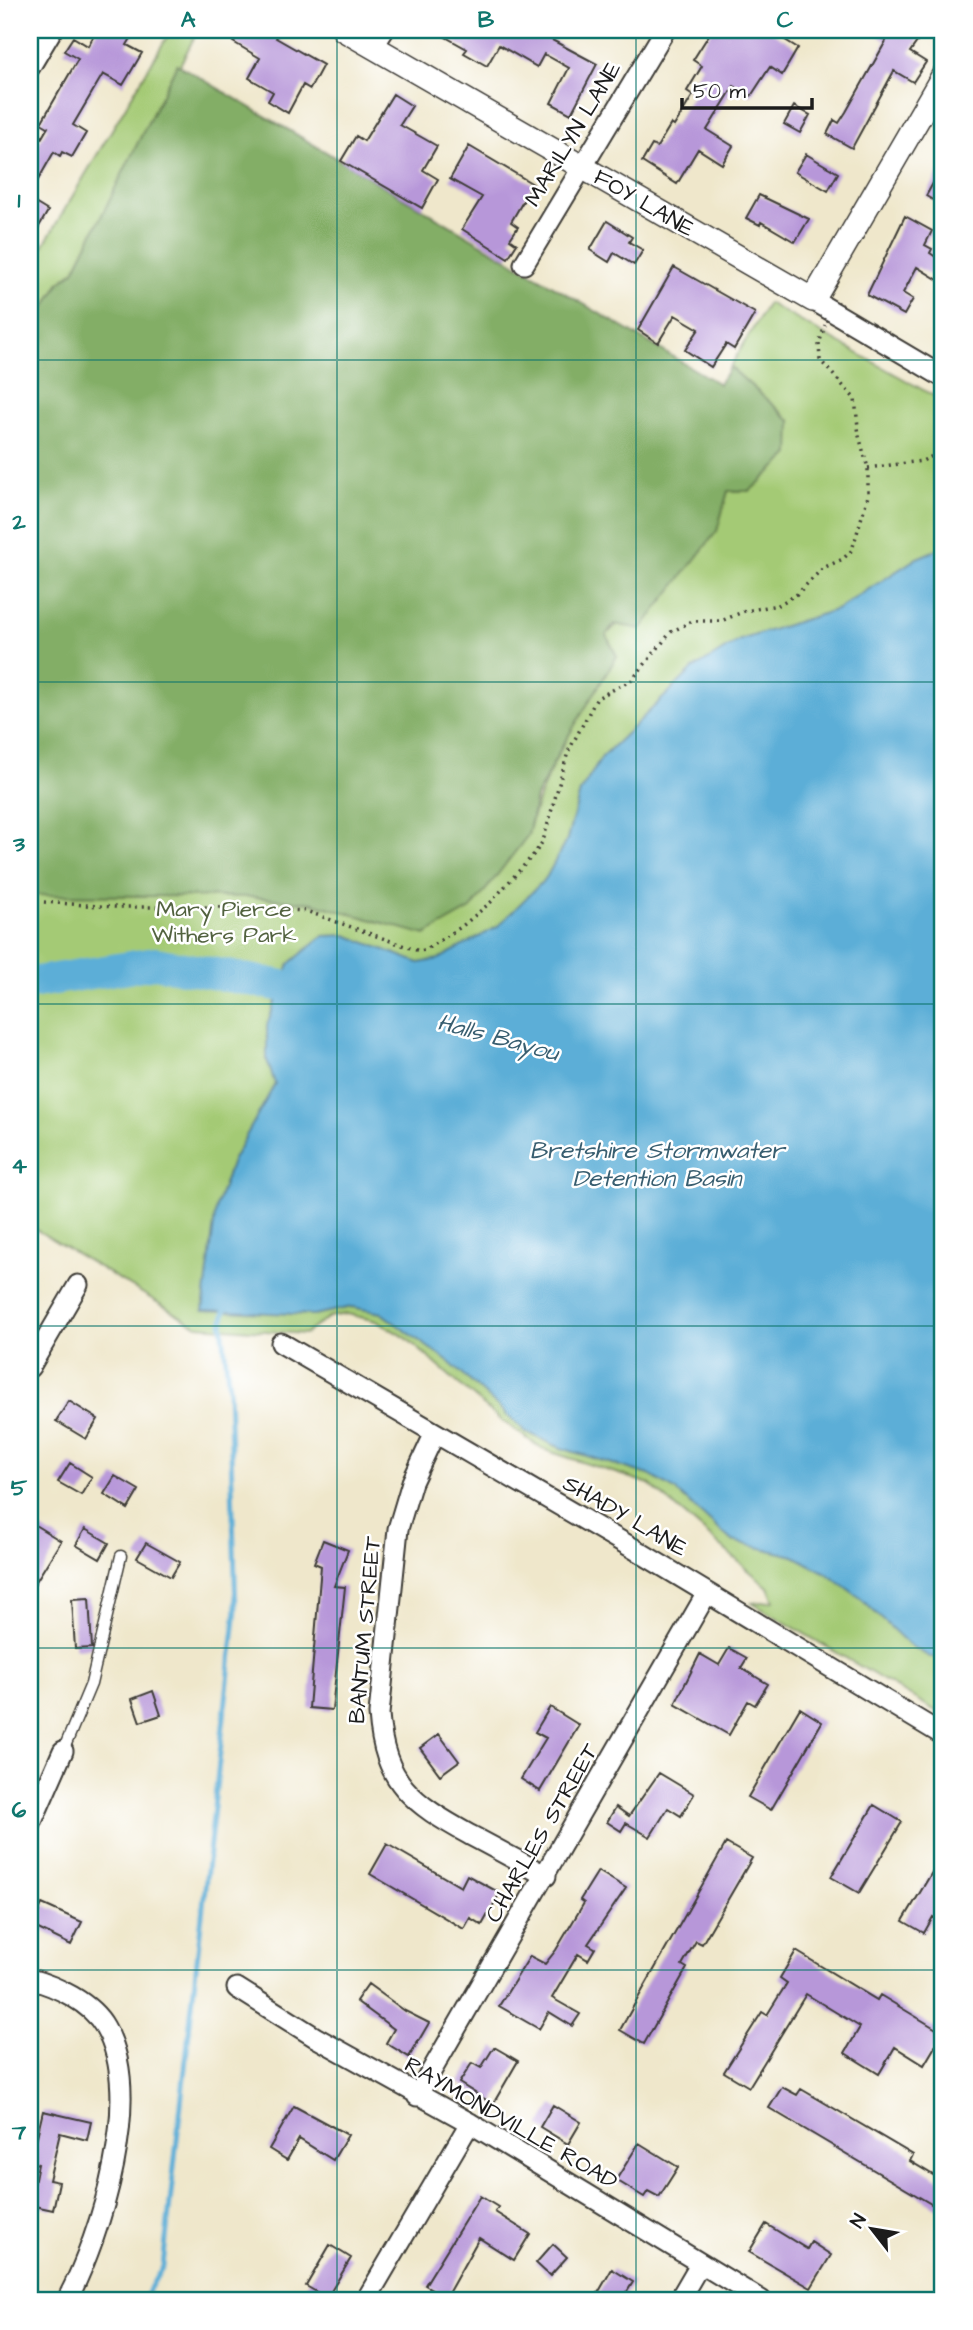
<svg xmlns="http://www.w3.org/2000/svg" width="973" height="2330" font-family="'Architects Daughter',sans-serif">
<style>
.green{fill:#a4ca74;stroke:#607348;stroke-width:2}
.forest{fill:#83ae66;stroke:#506541;stroke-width:2}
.water{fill:#5baed7;stroke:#3c657a;stroke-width:2}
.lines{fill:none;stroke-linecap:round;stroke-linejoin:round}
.stream{stroke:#5baed7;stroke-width:5}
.river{stroke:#5baed7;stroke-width:32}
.building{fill:#b797d9}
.service-casing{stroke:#3c3a36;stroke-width:13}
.minor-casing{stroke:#3c3a36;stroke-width:23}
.tertiary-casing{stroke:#3c3a36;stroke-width:26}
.path{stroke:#3c3a36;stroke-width:3.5;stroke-dasharray:2 5;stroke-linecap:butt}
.service{stroke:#fff;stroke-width:10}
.minor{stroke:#fff;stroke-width:19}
.tertiary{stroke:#fff;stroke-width:23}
.grid{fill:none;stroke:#0f766e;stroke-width:2;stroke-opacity:0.55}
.labels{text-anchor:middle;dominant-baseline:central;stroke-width:5;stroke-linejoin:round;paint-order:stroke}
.street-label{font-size:23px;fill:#1c1c1c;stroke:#fff}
.park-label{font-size:23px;fill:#52623f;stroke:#fff}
.water-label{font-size:24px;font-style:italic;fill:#385e70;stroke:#fff}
.neatline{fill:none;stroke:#0f766e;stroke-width:2.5}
.grid-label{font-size:23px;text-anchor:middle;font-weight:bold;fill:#0f766e}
</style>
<rect width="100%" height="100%" fill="#fff"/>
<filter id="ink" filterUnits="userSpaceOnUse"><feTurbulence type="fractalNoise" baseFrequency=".0143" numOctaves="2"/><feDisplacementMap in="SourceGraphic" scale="14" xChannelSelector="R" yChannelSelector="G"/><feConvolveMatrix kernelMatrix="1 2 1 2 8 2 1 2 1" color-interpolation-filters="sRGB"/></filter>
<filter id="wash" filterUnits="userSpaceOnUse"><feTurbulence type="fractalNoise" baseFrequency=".00686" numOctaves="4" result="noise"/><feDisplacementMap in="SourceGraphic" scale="28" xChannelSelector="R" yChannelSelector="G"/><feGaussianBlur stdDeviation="1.57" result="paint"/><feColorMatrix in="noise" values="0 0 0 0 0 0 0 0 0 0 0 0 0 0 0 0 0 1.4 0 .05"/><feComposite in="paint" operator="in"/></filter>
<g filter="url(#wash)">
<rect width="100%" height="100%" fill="#efe7cb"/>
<path class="green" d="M171,30h27l-124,241 -14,11 -30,51v-65z
M768,303l175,98v1314l-191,-112 22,-2 -6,-14 -119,-103 -107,-35 -44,-31 -93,-81 -29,-16 -29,-7 -18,3 -24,17 -108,-8 -167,-100v-642l498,251c15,-67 53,-121 89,-179l-11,-21 110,-104 12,-40 63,-70 -61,-54z"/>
<path class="forest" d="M177,64l542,320 11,-17 61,54 -1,33 -40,37h-22l-11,40 -76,98 -27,-5 -8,11 11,21 -56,92 -25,49 -8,38 -57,74 -46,26 -112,-32 -60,-6 -223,-2v-562l30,-51 14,-11z"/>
<path class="water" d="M943,547v1111l-13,-1 -21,-12 -50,-48 -33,-24 -32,-17 -62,-15 -57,-51 -26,-15 -88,-27 -35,-16 -76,-69 -69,-50 -29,-6 -38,8 -111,-5 13,-103 16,-46 43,-77 -8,-24v-35l22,-61 34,-28 23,-1 73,28 20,-4 58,-32 49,-49 21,-39 13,-47 22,-35 91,-88 47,-29 98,-31 79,-51z"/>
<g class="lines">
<path class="stream" d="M143,2300l20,-34 73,-657 -7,-220 -7,-65 4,-18"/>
<path class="river" d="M30,983l125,-20 167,30"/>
</g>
<g id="blocks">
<path class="building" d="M97,30h39l-9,15 15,8 -19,32 -20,-11 -30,51 13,8 -14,24 -10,-5 -2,4 -6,-4 -24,42v-45l4,2 14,-24 -7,-4 37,-64 -14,-8 9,-14 15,9z
M240,30h41l-5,8 47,27 -13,24 -7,-4 -15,28 -20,-12 5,-9 -24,-14 11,-20 -27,-16z
M433,30h113l9,5 -3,5 45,24 -26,50 -20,-11 18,-35 -25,-14 -7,13 -38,-22 -12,21 -23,-13 3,-4z
M712,30h57l29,18 -16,27 -12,-8 -19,29 -17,-10 -27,44 26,16 -11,18 -24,-15 -21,35 -35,-22 10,-17 5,2 14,-23 3,2 19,-31 -6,-4 15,-25 -9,-6z
M869,30h34l16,9 -9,13 16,10 -13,20 -19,-11 -42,77 -25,-14 7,-14 5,3 7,-11 40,-71z
M393,94l19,12 -12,19 37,21 -14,24 15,9 -16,29 -81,-47 15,-25 8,5z
M794,106l16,9 -10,18 -16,-9z
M469,146l64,38 -22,38 7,5 -8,12 7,5 -9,14 -46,-29 20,-32 -32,-18z
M806,154l32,19 -10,18 -33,-19z
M943,165v41l-17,-10z
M759,195l50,24 -14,23 -34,-20 -1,3 -14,-7z
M30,200l18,11 -18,31z
M905,216l27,15 -7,14 7,4 -2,4 13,9v21l-26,-16 -14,26 10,6 -9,16 -37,-20z
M607,221l25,16 -3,5 14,8 -9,15 -20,-12 -5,9 -19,-12z
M674,267l81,46 -21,36 -8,-5 -15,23 -26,-17 14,-21 -24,-14 -17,28 -20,-13z
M69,1401l29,18 -12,20 -30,-18z
M70,1463l22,14 -11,18 -23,-13z
M115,1476l24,14 -11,19 -24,-15z
M30,1522l31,19 -31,50z
M85,1529l24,14 -9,16 -24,-14z
M323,1540l25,10 -14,36 11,1 -13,123 -23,-2 12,-142 -7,-3z
M146,1543l34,19 -9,15 -34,-19z
M89,1598l3,50 -17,1 -3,-50z
M729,1648l18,10 -6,10 27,16 -13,21 -7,-4 -19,34 -54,-31 25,-50 19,11z
M153,1691l8,24 -21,7 -8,-23z
M550,1707l29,18 -39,66 -19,-12 25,-41 -11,-6z
M800,1708l22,14 -51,88 -23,-13z
M439,1734l20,27 -19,14 -20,-27z
M659,1773l35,21 -13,22 -13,-8 -18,29 -24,-14 -5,8 -14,-9 9,-15 13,9z
M874,1805l28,17 -43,71 -28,-16z
M726,1843l26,15 -50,86 -6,-3 -14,24 5,3 -43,76 -24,-14z
M387,1844l74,43 6,-12 33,18 -18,32 -12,-7 -6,11 -94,-55z
M943,1854v69l-10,-6 -9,16 -21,-12z
M598,1871l28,17 -38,56 7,4 -7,12 -10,-6 -26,44 28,16 -8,12 -23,-14 -10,17 -40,-23 31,-50 15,8 11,-14 28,-47 -4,-3z
M42,1904l40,18 -11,23 -39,-19z
M796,1951l81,49 3,-5 63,38 -19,32 -29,-18 -16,27 -34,-21 15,-26 -54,-33 -57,93 -25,-15 38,-60 5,3 20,-32 -7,-5z
M368,1984l37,27 24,12 -20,34 -23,-14 8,-14 -38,-28z
M494,2047l24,14 -25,43 -34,-21 13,-20 9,5z
M782,2087l15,8 4,-6 112,66 -3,6 33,20v30l-174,-103z
M553,2105l28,17 -13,22 -28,-17z
M294,2106l54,29 -15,25 -34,-21 -12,21 -18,-11z
M43,2111l48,11 -4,18 -27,-7 -11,47 10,2 -6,28 -23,-5 8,-41 -7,-2z
M639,2143l39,24 -19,30 -11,-6 -4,6 -28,-17z
M480,2196l18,11 -3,5 35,22 -16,26 -35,-22 -33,59 -21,-12z
M766,2224l41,25 4,-7 20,13 -20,33 -62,-36z
M553,2244l14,13 -17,19 -14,-13z
M330,2245l21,13 -24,40 -21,-12z
M612,2269l21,13 -11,18h-28z"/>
</g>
</g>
<g filter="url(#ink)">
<use href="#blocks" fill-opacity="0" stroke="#3c3a36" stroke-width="2"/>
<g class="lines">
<g class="service-casing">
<path id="service" d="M63,1751l28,-67 30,-128"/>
</g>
<g class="minor-casing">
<path id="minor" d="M373,47l11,-17
M30,67l22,-37
M524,264l141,-234
M813,300l130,77
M281,1343l350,204 312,188
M30,1367l48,-82
M434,1435l-22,47 -14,47 -19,185c5,69 33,89 91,121 25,13 50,27 76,41
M30,1826l33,-75
M30,1979c26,7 61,23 75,48 40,68 -4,208 -38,273
M237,1988l78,49 155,86 291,177
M417,2096l290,-503
M366,2300l104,-177
M679,2300l21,-36"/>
</g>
<g class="tertiary-casing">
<path id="tertiary" d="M344,30l469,270 130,-224"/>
</g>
<path class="path" d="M868,468l54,-7 21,-10
M30,901l84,6h113l79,4 113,40 6,-1 36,-23 30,-25 44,-49 8,-12 25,-89 29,-54 35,-18 39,-48 21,-11h29l24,-10 33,-6 19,-11 26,-26 20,-9 9,-9 16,-54v-28l-9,-32 -4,-37 -35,-39 -1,-16 6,-19"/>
<use href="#service" class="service"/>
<use href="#minor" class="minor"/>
<use href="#tertiary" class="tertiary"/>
</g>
</g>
<path class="grid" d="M337,30v2270M636,30v2270M30,360h913M30,682h913M30,1004h913M30,1326h913M30,1648h913M30,1970h913"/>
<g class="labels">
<g class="street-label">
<text transform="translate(573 134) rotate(-59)">MARILYN LANE</text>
<text transform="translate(644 203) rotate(30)">FOY LANE</text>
<text transform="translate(625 1516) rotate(30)">SHADY LANE</text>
<text transform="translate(365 1630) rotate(-85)">BANTUM STREET</text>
<text transform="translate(542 1833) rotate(-60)">CHARLES STREET</text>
<text transform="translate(511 2123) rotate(30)">RAYMONDVILLE ROAD</text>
</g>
<g class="park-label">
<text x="224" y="909">Mary Pierce<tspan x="224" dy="26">Withers Park</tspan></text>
</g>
<g class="water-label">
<text transform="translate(498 1038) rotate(15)">Halls Bayou</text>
<text x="657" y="1151">Bretshire Stormwater<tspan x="657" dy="28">Detention Basin</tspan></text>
</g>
</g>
<rect width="973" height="2330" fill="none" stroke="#fff" stroke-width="77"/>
<g transform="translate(872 2229) rotate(301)" stroke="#ffffff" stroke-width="5" paint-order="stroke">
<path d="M0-5L12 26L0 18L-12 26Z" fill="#1c1c1c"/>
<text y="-10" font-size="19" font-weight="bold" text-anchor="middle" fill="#1c1c1c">N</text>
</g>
<path d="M682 98v10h130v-10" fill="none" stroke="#1c1c1c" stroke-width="3.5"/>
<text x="693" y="98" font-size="21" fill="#1c1c1c" stroke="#ffffff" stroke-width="5" paint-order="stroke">50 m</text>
<rect x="38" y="38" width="896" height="2254" class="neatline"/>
<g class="grid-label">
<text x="188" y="27">A</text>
<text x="486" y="27">B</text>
<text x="785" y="27">C</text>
<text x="19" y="207">1</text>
<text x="19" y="529">2</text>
<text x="19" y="851">3</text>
<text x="19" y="1173">4</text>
<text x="19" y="1495">5</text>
<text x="19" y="1817">6</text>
<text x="19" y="2139">7</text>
</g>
</svg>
